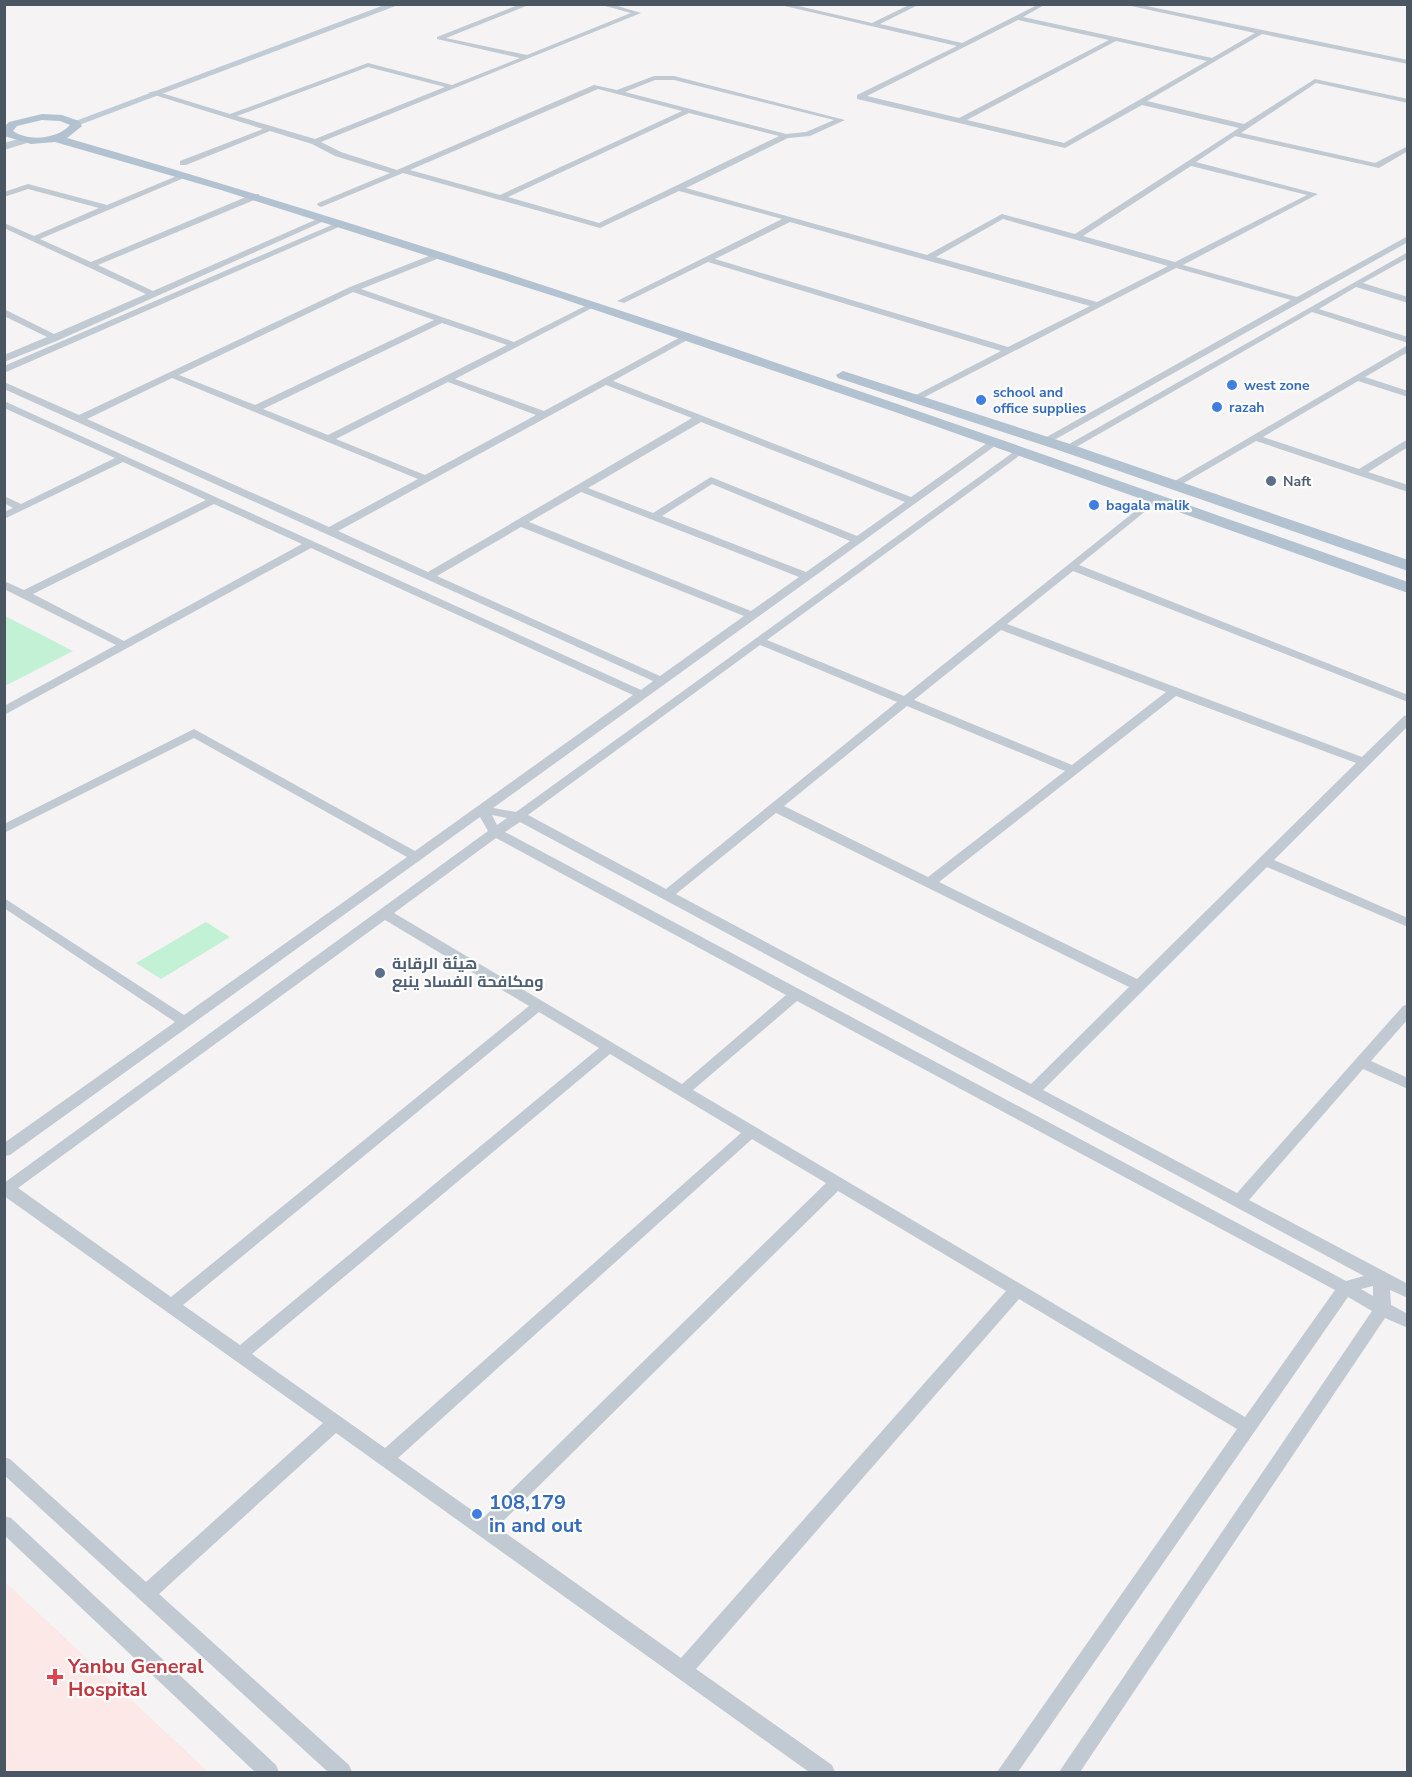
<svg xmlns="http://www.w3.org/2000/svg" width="1412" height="1777" font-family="'Nunito Sans',Cairo,sans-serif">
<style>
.medical{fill:#fce8e6}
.green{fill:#c3f1d5}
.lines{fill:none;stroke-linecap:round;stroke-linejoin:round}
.street{fill:#c1cad2;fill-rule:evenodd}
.secondary{fill:#c1cbd6;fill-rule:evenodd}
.primary{fill:#b3c2d1;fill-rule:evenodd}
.shop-dot{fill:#3f7fe0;stroke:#fff;stroke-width:2}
.service-dot{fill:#5c6f8a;stroke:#fff;stroke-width:2}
.health-dot{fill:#e0444e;stroke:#fff;stroke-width:2}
.labels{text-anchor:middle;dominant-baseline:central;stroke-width:4.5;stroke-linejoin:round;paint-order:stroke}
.far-shop-label{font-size:14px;font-weight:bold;fill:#366cbe;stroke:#fff;text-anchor:start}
.far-service-label{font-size:14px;font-weight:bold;fill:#4e5e75;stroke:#fff;text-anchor:start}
.service-label{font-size:16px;font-weight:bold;fill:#4e5e75;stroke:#fff;text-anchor:start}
.near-shop-label{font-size:20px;font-weight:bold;fill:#366cbe;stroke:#fff;text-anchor:start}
.near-health-label{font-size:20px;font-weight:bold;fill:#be3a42;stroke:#fff;text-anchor:start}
</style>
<rect width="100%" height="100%" fill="#f5f3f3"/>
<path class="medical" d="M4,1582h1l203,190h-203z"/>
<path class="green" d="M5,616l68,35 -68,35z
M206,922l24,15 -69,42 -25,-16z"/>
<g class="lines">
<path class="street" d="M521,4h10l-85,34 81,17 104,-42 -33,-9h13l30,9 -320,129 20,10 56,18 197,-85 23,5 37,-14h20l171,44 -35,16 -22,2 -102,50 241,67 75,-41 73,20 164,-106 -97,-23 -77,43 -208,-49v-4l100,-49 -181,-42h14l82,19 39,-19h9l-40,20 82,19 77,-39h7l-23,13 189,41 43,-25 -133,-29h15l271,56v4l-146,-30 -115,67 97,23 71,-45 93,20v4l-92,-20 -75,50 134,30 33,-17v5l-29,17 -144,-32 -39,26 122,32 -135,71 114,32 111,-61v6l-361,202 -4,-1v-4l248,-139 -115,-32 -261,134 -5,-3 2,-2 89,-46 -293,-89 -84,41 -7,-2 165,-82 -103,-28 -79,37 -197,-55 -82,34 -4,-2 1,-2 72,-30 -55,-17 -23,-12 -42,-13 -84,34h-6v-4l83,-32 -115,-36 7,-2 75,23 138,-51 84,22 68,-27 -83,-19v-2zM1018,20l91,20 -150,78 -92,-22zM1116,41l91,20 -143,82 -97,-23zM368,67l77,20 -130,52 -78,-23zM655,80h19l160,40 -28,12 -20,2 -161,-42zM598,89l84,22 -182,84 -90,-25zM689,113l90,23 -180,87 -91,-26zM1191,166l116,29 -132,67 -92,-26zM1003,219l165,47 -71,36 -161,-45zM790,222l300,84 -82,41 -293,-88z
M184,173l7,2 -151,64 51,23 162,-68h6v4l-161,67 55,26 171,-75 7,2 -272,122 -55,22v-7l43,-18 -43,-21v-7l50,25 92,-40 -142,-66v-5l30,13 65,-28 -71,-19 -24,8v-5l24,-8 79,21z
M341,221l7,2 -344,150v-7z
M439,252l3,1v4l-81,32 153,53 77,-39 7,2 -143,74 89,32 144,-78 3,1v4l-78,43 298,116 79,-56 4,-1 5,3 -506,365 23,4 503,-364 5,3 -1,2 -256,187 137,56 250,-200 5,3 -1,2 -79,64 329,130v7l-335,-131 -66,53 355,133 42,-41 4,-1v11l-134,134 134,58v9l-141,-60 -224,223 194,103 166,-187 5,-2v15l-37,42 37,17v11l-45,-20 -114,131 159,84v14l-18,-8 1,15 17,9v14l-23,-10 -305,454h-21l313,-461 -24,-14 -330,475h-21l240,-343 -218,-130 -323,370 136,96 3,7h-26l-473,-339 -177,161 190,171 3,7h-24l-324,-297v-18l6,2 136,123 177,-159 -319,-227v-13l484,-352 -8,-14 -470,338 -6,1v-13l171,-121 -171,-114v-10l180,117 223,-158 -213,-119 -190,95v-9l190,-95 221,122 218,-156 -322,-147 -307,167v-9l112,-61 -112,-56v-8l20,9 182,-90 -83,-38 -119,57v-7l9,-4 -9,-5v-7l17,8 94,-46 -111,-50v-7l637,289 12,-9 -649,-292v-7l75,33 271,-128zM353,292l81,28 -179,85 -76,-30zM442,323l65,22 -179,90 -65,-26zM172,378l246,101 -89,48 -242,-108zM448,382l88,33 -111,60 -89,-36zM606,385l86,33 -264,154 -90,-41zM701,422l204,80 -48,34 -146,-59 -58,36 -65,-25zM712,484l138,57 -44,31 -144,-56zM581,492l218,85 -48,34 -222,-89zM214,504l88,40 -178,97 -91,-47zM521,527l223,89 -84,60 -223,-100zM1001,630l165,62 -94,73 -158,-65zM760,645l137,57 -231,187 -138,-74zM1176,696l180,67 -219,216 -198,-97zM907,706l158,65 -137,106 -144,-71zM776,813l353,174 -98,97 -355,-190zM492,815l15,3 -10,7zM520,822l844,454 -18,5 -841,-449zM496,838l290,157 -104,89 -288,-171zM385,920l144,86 -358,291 -153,-109zM797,1001l538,289 -90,127 -552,-327zM539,1012l60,36 -359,297 -57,-40zM610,1054l131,79 -356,315 -133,-94zM752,1139l74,44 -343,335 -85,-60zM838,1191l168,100 -325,367 -184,-131zM1373,1286v10l-12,-7z
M1408,252v6l-45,25 45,14v6l-52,-16 -37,22 89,28v6l-96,-31 -241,138h-8l-1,-2z
M1408,345v7l-43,25 43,14v6l-50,-16 -95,56 96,32 49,-30v8l-40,25 40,13v7l-152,-51 -79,46 -4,1 -5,-3z
M4,1516l7,2 265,247 3,7h-24l-251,-237z"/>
<path class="secondary" d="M387,4h14l-322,121 -9,-2z
M26,137l5,3 -1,2 -26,8v-7z"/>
<path class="primary" d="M42,114l20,1 17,6 3,5 -15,12c453,131 896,288 1341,444v11l-510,-180 -338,-115 -339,-108 -166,-48 -24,2 -27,-8v-9l5,-5zM42,120l18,1 10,4c-13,14 -41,17 -57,6l4,-5z
M843,371l230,74 335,115v11l-347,-120 -223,-73 -2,-3z"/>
</g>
<g class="shop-dot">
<circle cx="1232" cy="385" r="6"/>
<circle cx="981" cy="400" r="6"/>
<circle cx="1217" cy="407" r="6"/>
<circle cx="1094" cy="505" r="6"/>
<circle cx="477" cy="1514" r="6"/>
</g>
<g class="service-dot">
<circle cx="1271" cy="481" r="6"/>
<circle cx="380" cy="973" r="6"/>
</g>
<path class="health-dot" d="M52 1668h6v6h6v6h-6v6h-6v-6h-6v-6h6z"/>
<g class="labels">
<g class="far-shop-label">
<text x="1244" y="385">west zone</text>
<text x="993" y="392">school and<tspan x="993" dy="16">office supplies</tspan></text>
<text x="1229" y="407">razah</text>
<text x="1106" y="505">bagala malik</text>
</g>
<g class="far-service-label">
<text x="1283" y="481">Naft</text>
</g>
<g class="service-label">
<text x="392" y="964">هيئة الرقابة<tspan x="392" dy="18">ومكافحة الفساد ينبع</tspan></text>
</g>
<g class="near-shop-label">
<text x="489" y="1502">108,179<tspan x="489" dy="23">in and out</tspan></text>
</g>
<g class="near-health-label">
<text x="68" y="1666">Yanbu General<tspan x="68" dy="23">Hospital</tspan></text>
</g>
</g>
<rect width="1412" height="1777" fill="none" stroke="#4a5661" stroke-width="12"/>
</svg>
